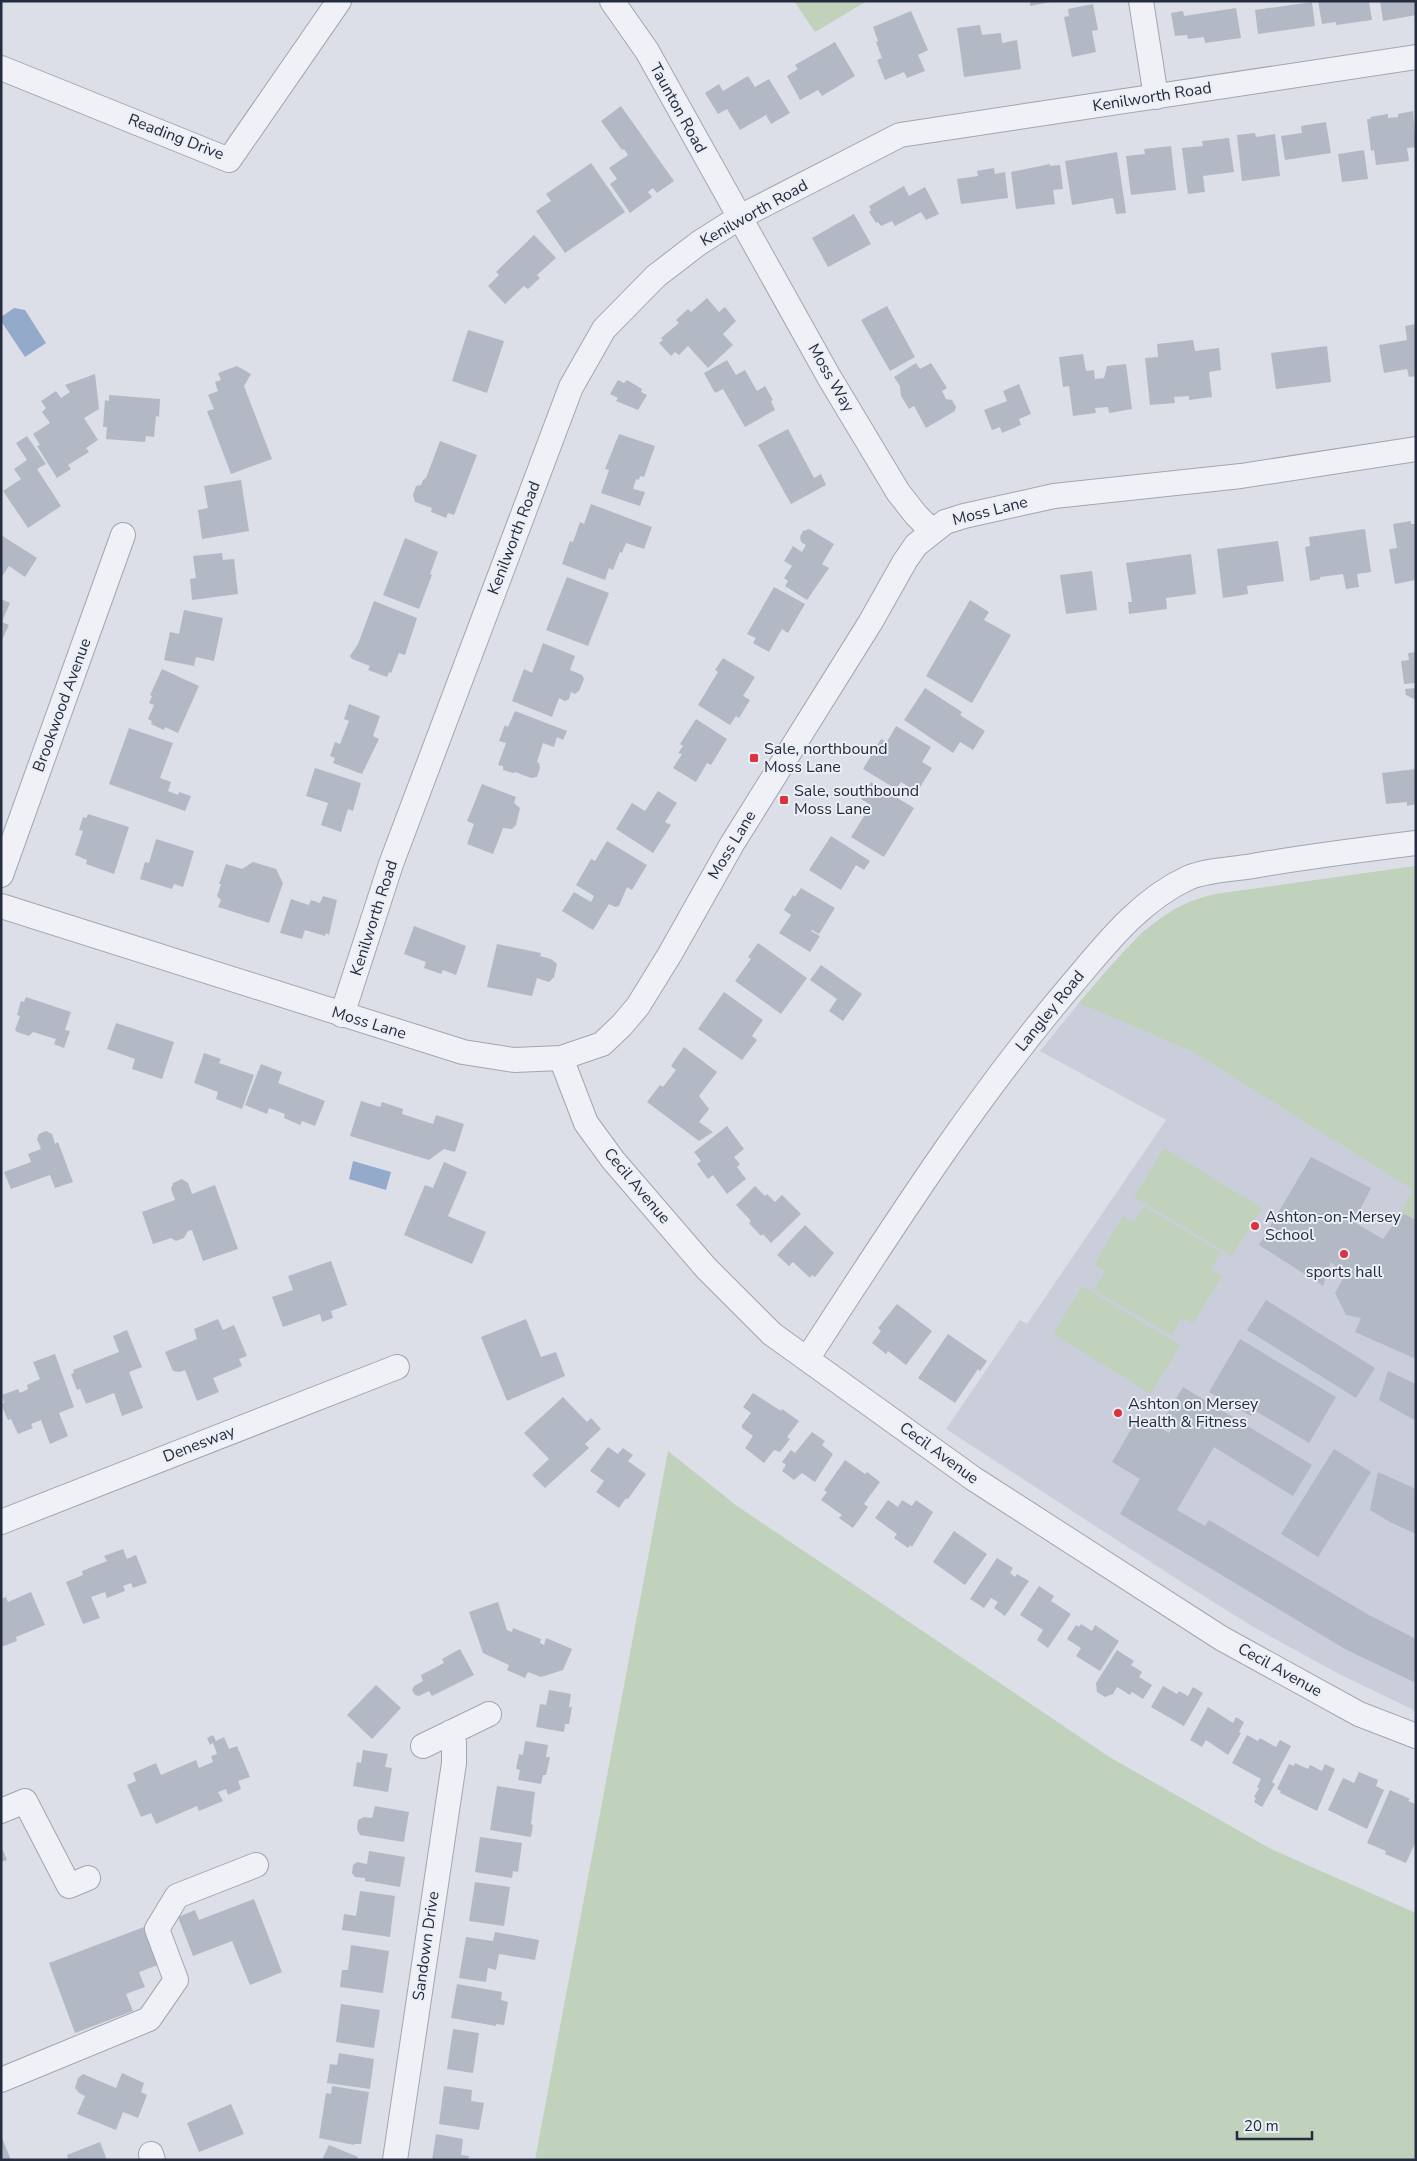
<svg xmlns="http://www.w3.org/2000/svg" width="1417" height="2161" font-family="'Nunito Sans',sans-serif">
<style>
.built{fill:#caceda}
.green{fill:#c0d2bc}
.water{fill:#93aacb}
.building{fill:#b3b8c5}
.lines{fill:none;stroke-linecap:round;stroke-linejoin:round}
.minor-casing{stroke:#a1a6b1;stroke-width:26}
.minor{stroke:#eff1f6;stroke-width:24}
.poi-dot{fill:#d93440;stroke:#ebeef5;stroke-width:2}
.labels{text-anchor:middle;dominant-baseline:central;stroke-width:4;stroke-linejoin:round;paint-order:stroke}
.street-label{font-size:16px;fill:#242c3f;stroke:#ebeef5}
.poi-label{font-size:16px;fill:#242c3f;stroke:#ebeef5;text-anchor:start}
</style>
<rect width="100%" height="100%" fill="#dcdfe7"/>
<path class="built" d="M1416,866v845l-75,-36 -86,-47 -72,-45 -237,-154 74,-109 7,4 139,-204 -126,-69 39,-48 63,-71 32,-23 17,-8 25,-7z"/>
<path class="green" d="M794,1h73l-52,31z
M1416,866v354l-14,-7 10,-24 -220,-138 -113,-48c39,-45 75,-96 137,-109z
M1164,1148l98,60 -30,48 -98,-59z
M1144,1206l77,46 -10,17 11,7 -29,48 -11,-6 -11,17 -77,-45 11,-19 -11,-7 29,-48 11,6z
M1082,1286l98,59 -29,49 -98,-60z
M668,1451l69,55 374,252 160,91 145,64v247h-881z"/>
<path class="water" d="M14,308l11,2 21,33 -21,14 -24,-36v-4z
M353,1161l38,11 -5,18 -37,-11z"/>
<path class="building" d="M1030,1h21v1l-21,4z
M1318,1h51l3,19 -36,5v-3l-14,2z
M1380,1h35l1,14 -33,6z
M1312,2l3,24 -57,8 -3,-24z
M1093,4l5,26 -6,1 4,21 -24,5 -8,-40 5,-1 -1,-7z
M1236,8l5,30 -36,5 -1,-6 -16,2 -1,-4 -12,1 -4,-23 12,-2 1,5z
M911,11l17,39 -10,5 7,16 -18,7 -3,-6 -19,8 -8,-20 5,-2 -6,-16 2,-1 -5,-14z
M980,25l2,10 19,-2 1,10 15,-3 4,29 -57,8 -7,-49z
M835,42l20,34 -33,20 -4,-6 -18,10 -13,-24 11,-7 -3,-4z
M748,76l7,11 14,-8 21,34 -19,11 -5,-9 -26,15 -13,-21 -9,5 -13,-21 14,-9 4,7z
M621,106l53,75 -17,12 -4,-5 -5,4 4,5 -22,16 -20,-29 7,-5 -8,-11 19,-13 -4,-6 -2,1 -21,-29z
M1413,111l3,36 -9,1 2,13 -33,4 -2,-15 -3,1 -4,-32h4l-1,-2 18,-3v4l10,-1v-3z
M1326,122l5,31 -46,7 -4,-24 21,-3 -1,-7z
M1255,133l1,4 19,-3 5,42 -38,5 -5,-46z
M1229,138l5,34 -31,4 2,16 -17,2 -6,-46 21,-2 -1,-5z
M1171,146l5,44 -45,5 -5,-39 19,-2 -1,-5z
M1364,150l4,29 -26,3 -4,-28z
M1117,152l9,61 -10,1 -3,-16 -41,7 -7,-44z
M591,163l34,49 -60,41 -29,-42 15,-10 -5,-7z
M1050,164v2l10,-1 3,24 -10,1 2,14 -39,5 -5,-37z
M994,168l1,6 10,-2 3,26 -47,6 -4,-25 21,-3 -1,-5z
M904,186l5,10 16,-9 14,27 -13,6 -5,-8 -26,14 -3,-5 -11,5 -3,-4 -2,1 -7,-11 2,-2 -2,-4z
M854,214l17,30 -43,23 -16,-29z
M534,235l22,23 -19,17 3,3 -12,11 -4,-3 -19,18 -17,-18 11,-11 -3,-3z
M707,298l12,14 6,-5 11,14 -13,13 10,11 -25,23 -20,-22 -9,9 -4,-3 -4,4 -12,-13 4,-3 -2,-2 18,-15 -3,-3 12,-11 3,3z
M887,306l28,51 -25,14 -29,-51z
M1416,324v52l-7,1 -2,-8 -23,4 -5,-28 28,-5 -2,-14z
M468,330l36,11 -17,52 -35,-12z
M1193,340l2,11 24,-3 2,22 -12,2 3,25 -23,3v-4l-15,1 1,6 -25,2 -5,-47 13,-1 -1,-13z
M1327,346l4,36 -55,7 -5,-36z
M1083,354l3,17 8,-1 1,9 9,-1 3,-12 19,-2 6,45 -23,4 -1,-6 -13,1 1,5 -23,3 -4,-30 -6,1 -4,-30z
M727,360l9,15 9,-5 12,21 8,-5 8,14 -2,1 4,9 -30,17 -22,-38 -8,4 -11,-20z
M916,363l4,6 11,-6 16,25 -5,3 4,8 6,1 4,7 -1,4 -29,17 -12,-22 -5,3 -8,-13 -1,-10 -6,-9z
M237,366l14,8 -7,12 28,73 -41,15 -24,-63 7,-2 -6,-14 10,-4 -3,-9 6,-2 -3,-7z
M95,374l4,35 -15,9 14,22 -12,8 3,4 -21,13 3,4 -14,9 -20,-32 3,-1 -7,-11 17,-11 -8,-11 4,-4 -5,-7 15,-10 5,7 9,-6 -5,-7z
M618,380l6,3 3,-3 15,9 -1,3 6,3 -9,15 -22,-9 2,-3 -8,-4z
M1019,384l12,30 -12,5 2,6 -19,8 -2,-6 -8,3 -8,-20 23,-9 -4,-10z
M109,395l51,4 -1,18 -3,-1 -2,21 -8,-1 -1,6 -39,-3 1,-12h-4l2,-27 4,1z
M788,429l26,49 7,-4 5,11 -35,19 -33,-59z
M619,434l36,12 -11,31 -4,-1 -1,4 -3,-1 -3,10 12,3 -5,14 -39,-13 8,-23 -4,-1z
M27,436l19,28 -9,5 24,37 -33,22 -25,-37 18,-12 -7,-10 13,-9 -11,-17z
M440,441l37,14 -23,60 -6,-2 -2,5 -15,-6 1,-4 -17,-6 -2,-7 3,-9 5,-1 2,-5 3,-2z
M241,480l8,51 -47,8 -4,-29 10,-2 -4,-22z
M591,504l61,23 -8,22 -18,-6 -4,10 -2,-1 -7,18 -4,-2 -4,12 -43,-16 8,-23 3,1 7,-20 4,2z
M1411,521v3h5v56l-21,4 -6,-35 8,-1 -4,-24z
M809,529l25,15 -12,20 7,4 -22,32 -22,-14 3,-5 -4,-3 8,-12 -8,-5 9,-15 9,6 4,-7 -5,-3 -1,-5 3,-6z
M1365,529l6,43 -14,2 2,13 -13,2 -3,-15 -23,3v2l-10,2 -5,-34 5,-1 -1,-9z
M1,535l36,23 -12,19 -16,-11 -8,12z
M405,538l33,14 -8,22 2,1 -13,34 -36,-14z
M1278,541l6,40 -37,5 1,8 -25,4 -6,-49z
M222,553l1,7 11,-1 4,35 -46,6 -2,-21 6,-1 -3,-22z
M1191,554l5,40 -30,4 1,11 -38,5 -1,-12h4l-6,-39z
M1092,571l5,39 -31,4 -6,-39z
M567,577l42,16 -21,53 -42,-16z
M774,587l31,17 -17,29 -6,-4 -13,23 -16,-9 3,-5 -9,-4z
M1,599l9,4 -8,19 7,3 -8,17z
M970,600l19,12 -5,8 27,15 -39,68 -46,-27z
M374,601l43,17 -12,37 -6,-2 -8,20 -2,-1 -2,5 -19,-7 2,-4 -18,-7 -2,-3 8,-12z
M184,610l39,8 -9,43 -18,-4 -2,9 -30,-6 6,-28 9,2z
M543,643l32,13 -5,14 12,5 2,4 -5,12 -4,3 -4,-2 -2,7 -4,2 -6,-3 -7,19 -40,-16 12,-32 8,4z
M1416,652v31l-12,1 -3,-23 8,-1 -1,-7z
M723,658l32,19 -12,19 7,4 -11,18 -3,-2 -6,9 -32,-20 20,-33 -3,-2z
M162,669l37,17 -21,47 -13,-6 -1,3 -13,-6 1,-3 -4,-2 6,-14 -5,-2 3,-7 -2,-1z
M925,688l37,24 -2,3 25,16 -12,19 -13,-8 -7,11 -49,-33z
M1416,688v12l-10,-5 -1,-6z
M349,704l31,12 -7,20 6,3 -17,35 -29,-11 2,-5 -5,-2 5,-14 5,2 9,-23 -5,-2z
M515,711l52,20 -4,9 -6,-3 -3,10 -11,-4 -6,19 2,1 1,5 -3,9 -6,1 -16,-6 -2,1 -10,-3v-4l-5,-1 8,-22 -7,-2 6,-16 3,2z
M696,719l31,20 -16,26 -4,-2 -11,19 -23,-14 9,-14 -4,-1 5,-7 -3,-2z
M896,726l35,21 -9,15 10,6 -15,24 -16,-10 -5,7 -33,-20 18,-30 6,3z
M129,728l44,15 -13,35 11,4 -3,9 10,4 1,-3 12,4 -6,15 -76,-27z
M315,768l46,15 -8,28 -5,-2 -7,23 -20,-7 7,-22 -22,-7z
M1416,769v35l-9,2v-4l-21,2 -4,-31z
M871,782l43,26 -30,49 -33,-20 20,-32 -10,-6z
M482,784l34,13 -2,6 6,5 -4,17 -4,4 -9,-1 -10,26 -26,-10 7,-20 -7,-3z
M658,791l19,12 -12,19 6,3 -18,28 -37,-24 16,-26 13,8z
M88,814l41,13 -15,47 -28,-10 1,-4 -12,-5 8,-24 -4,-1 4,-13 3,1z
M831,836l39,25 -6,9 -8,-5 -15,25 -32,-20z
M156,839l38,12 -11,36 -9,-3 -2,5 -32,-10 5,-17 4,1z
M607,841l40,24 -15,25 -5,-3 -8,19 -4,1 -6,-3 -16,26 -31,-19 12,-19 17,10 3,-6 -18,-11 15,-26 4,2z
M253,862l23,7 7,14 -14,40 -51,-16 3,-7 -4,-4 4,-12h-2l7,-20 16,5z
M801,888l34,20 -16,26 -7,-4 -1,1 9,5 -10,16 -31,-19 12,-18 -7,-5 9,-15 2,2z
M323,896l14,4 -8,35 -3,-2 -1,3 -20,-6 -3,9 -22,-6 11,-34 18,6 2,-5 9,3z
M414,926l52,20 -10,29 -13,-5 -2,4 -17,-6 2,-6 -22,-8z
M758,943l49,35 -26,36 -46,-33 16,-22 -3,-2z
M497,944l44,9 -1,3 11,3 6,5 -3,13 -5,5 -12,-4 -5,18 -45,-9z
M821,965l41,29 -19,27 -14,-10 8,-12 -27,-19z
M724,992l39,28 -11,16 5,4 -15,20 -44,-31z
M26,997l45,15 -6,18 5,1 -6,17 -10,-4 2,-5 -23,-7 -4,4 -12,-4 -2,-2 5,-14 -3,-1 4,-14 3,1z
M116,1023l58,19 -12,37 -30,-10 3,-10 -28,-10z
M684,1047l33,25 -18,24 10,13 -10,13 14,10 -14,9 -52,-39 13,-17 3,2 13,-17 -5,-4z
M204,1053l17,6 -2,4 35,12 -12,34 -26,-10 2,-7 -24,-9z
M261,1064l21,8 -4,11 47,18 -10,25 -13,-5 -2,4 -16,-7 1,-4 -16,-6 -2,6 -22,-9z
M361,1101l19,6 2,-5 21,7 -1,5 31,10 3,-9 28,9 -9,28 -11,-3 -15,11 -79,-24z
M727,1126l17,23 -10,8 6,7 -3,3 9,12 -19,15 -14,-19 -5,4 -11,-15 4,-3 -7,-9z
M46,1131l6,3 3,10 3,-2 15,40 -18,6 -5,-13 -39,14 -7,-17 27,-10 -3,-8 13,-5 -4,-10 2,-5z
M1311,1157l60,31 -17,34 29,17 19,-26 14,7v139l-61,-27 6,-14 -15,-3 -11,-22 10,-18 -14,-13 -8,24 -64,-41z
M444,1162l23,10 -19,44 38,16 -14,32 -68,-29 21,-50 8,3z
M182,1179l6,4 4,11 23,-9 23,64 -35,12 -11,-31 -4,1 -4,7 -8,3 -5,-3 -18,6 -11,-32 33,-12 -4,-11 2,-6z
M755,1186l10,10 2,-2 8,8 7,-7 19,19 -30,29 -8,-9 -2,2 -12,-13 2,-2 -15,-16z
M805,1225l29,28 -19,24 -3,-2 -2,3 -17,-16 -4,4 -12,-11z
M331,1261l16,44 -16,6 2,7 -11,4 -2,-8 -37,13 -11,-30 21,-7 -5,-14z
M1266,1300l109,68 -19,30 -109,-68z
M897,1304l35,27 -26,34 -18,-14 -2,3 -14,-11 9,-12 -3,-3z
M218,1319l5,11 11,-5 13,31 -8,3 3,7 -29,12 6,14 -22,9 -12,-31 -5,2 -7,-1 -8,-19 32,-13 -3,-10z
M526,1319l15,38 15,-5 9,24 -58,25 -26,-64z
M127,1330l15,37 -13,5 14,36 -21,8 -8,-23 -28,11 -6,-15 -3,1 -6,-16 3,-1 -1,-3 46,-18 -6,-16z
M948,1334l39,27 -7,10 -2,-2 -23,34 -37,-25z
M1240,1339l96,58 -27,46 -55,-33 -3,6 -42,-24z
M55,1354l19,53 -15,6 9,23 -18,8 -9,-24 -10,4 2,4 -15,6 -7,-15 -3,1 -7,-16 3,-1 -2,-8 16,-6 2,4 8,-4 -1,-4 13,-6 -7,-17z
M1388,1371l28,13v37l-37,-21z
M1183,1387l129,78 -19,31 -79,-49 -37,63 28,16 4,-6 158,94 49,25v44l-71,-34 -225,-135 20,-35 -28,-17 27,-46 30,17 6,-9 -11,-6z
M753,1393l28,18 1,-2 17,12 -12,16 3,2 -10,13 -6,-2 -10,13 -19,-15 8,-12 -11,-8v-3l9,-12 -8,-6z
M563,1397l24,25 4,-4 10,11 -16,15 4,4 -44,40 -13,-13 17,-16 -25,-26z
M812,1432l13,9 -3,4 11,9 -18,28 -13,-9 -8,7 -12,-9 4,-6 -4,-3 9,-12 4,3z
M608,1447l10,7 5,-6 10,7 -5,6 18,13 -18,25 -2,-1 -7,10 -23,-16 8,-11 -14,-10z
M1334,1449l37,23 -53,85 -37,-23z
M845,1460l20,14 2,-2 13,10 -16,22 4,3 -15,21 -14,-10 3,-3 -21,-15 6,-8 -3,-2z
M1378,1472l38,17v45l-26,-12 -20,-12z
M888,1500l10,7 4,-7 10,6 4,-6 17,12 -21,35 -2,-2 -2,3 -14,-10 3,-4 -22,-16z
M954,1531l33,23 -22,31 -32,-23z
M123,1549l4,10 9,-4 11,28 -14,5 -2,-5 -8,3 2,5 -18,7 -2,-6 -14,5 9,21 -17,6 -17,-42 17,-7 -1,-4 25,-10 -3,-5z
M997,1558l16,10 -3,5 5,4 2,-3 12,7 -24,35 -11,-8 4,-6 -7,-4 -7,10 -14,-9z
M1039,1586l15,10 -3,5 20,13 -23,34 -11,-8 6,-10 -23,-15z
M31,1592l14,33 -29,12 1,4 -16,6v-48l5,-2 2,5z
M498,1602l9,28 5,2 1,-4 28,11 -1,4 4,2 2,-7 26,11 -9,21 -22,7 -13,-5 -3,6 -18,-8 2,-5 -26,-12 -14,-41z
M1081,1624l11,7 3,-6 24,16 -19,30 -24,-15 5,-8 -14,-9 9,-14 3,2z
M460,1649l14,26 -42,21 -3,-5 -10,5 -4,-1 -3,-5 2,-4 9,-5 -2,-6 23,-12 -2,-4z
M1117,1650l17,11 -3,4 11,7 -3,5 13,8 -9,14 -11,-7 -2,3 -13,-8 -4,7 -8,3 -8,-5 -1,-9z
M376,1685l25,23 -29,31 -25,-24z
M1163,1686l14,8 2,-3 9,5 5,-9 10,6 -19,33 -33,-19z
M549,1690l22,4 -2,13h3l-3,17h-4l-1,8 -28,-5 4,-23 6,1z
M1208,1707l25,16 3,-6 8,5 -5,10 2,1 -13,22 -22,-15 -4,7 -12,-7z
M213,1735l3,6 8,-4 5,12 8,-3 13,31 -12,4 3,8 -13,6 -2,-6 -8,3 5,9 -24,10 -2,-5 -41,18 -5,-11 -10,4 -14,-32 9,-4 -3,-8 23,-10 5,12 35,-15 3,8 14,-6 -2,-6 6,-2 -4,-11 -3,2 -3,-7z
M1247,1735l11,6 2,-3 16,9 4,-7 11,6 -19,36 3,2 -13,23 -8,-5 2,-4 -2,-1 5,-9 -2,-1 4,-8 -29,-16z
M525,1741l23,4 -2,12h4l-4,18h-3l-2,9 -23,-4 2,-10 -4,-1 3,-15 4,1z
M363,1750l25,4 -3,13 7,1 -4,24 -35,-6 4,-24 4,1z
M1295,1763l13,6 2,-4 12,6 3,-7 10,5 -18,42 -37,-18 1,-2 -4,-2 12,-25 5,2z
M1359,1772l19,8 -2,6 8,4 -17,39 -39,-19 15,-32 11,5z
M497,1786l38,6 -4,32 2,1 -2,12 -41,-7z
M1390,1790l20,9 -2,2 8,3v37l-10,22 -21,-9 1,-3 -19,-8z
M375,1806l34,6 -5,30 -44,-7 -3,-6 1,-9 6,-3 8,1z
M480,1837l42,6 -4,29 -5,-1 -1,7 -37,-6z
M1,1846l6,14 -6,2z
M369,1851l36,6 -5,30 -35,-6v-3l-10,-1 -3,-4 1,-8 4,-3 10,2z
M475,1882l35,5 -6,39 -35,-5z
M360,1891l35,5 -5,41 -48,-7 2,-16 12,2z
M254,1899l28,73 -32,13 -18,-44 -39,15 -15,-39 17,-7 4,10z
M144,1927l14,38 -19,7 6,15 -19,7 7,17 -58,22 -26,-70z
M495,1932l44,8 -4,20 -36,-6 -3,16 -8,-2 -2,14 -27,-4 7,-41 27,4z
M351,1945l38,6 -6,42 -43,-6 2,-17h6z
M457,1984l45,8 -1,8 7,2 -4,23 -8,-1v2l-45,-8z
M341,2004l39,6 -6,38 -38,-6z
M453,2029l26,4 -6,40 -26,-4z
M339,2053l35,6 -4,30 -43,-6 3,-19 7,1z
M122,2073l22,10 -3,9 6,3 -9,23 -15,-6 -7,18 -39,-16 8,-18 -6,-3 -4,-5 3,-10 5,-4 33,14z
M332,2086l37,6 -8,52h-7v1l-35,-7 7,-45 5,1z
M444,2086l28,4 -1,11 13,2 -5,27 -40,-6z
M231,2104l13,30 -45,18 -12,-29z
M436,2134l27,5 -2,16 8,1 -1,4h-36z
M1,2135l10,25h-10z
M100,2142l7,18h-42l3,-2 -1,-3z
M329,2145l29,12 -1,3h-35z"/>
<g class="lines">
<g class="minor-casing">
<path id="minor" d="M612,1l35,50 182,326 69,115 18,23 16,16
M1141,1l15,96
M1,68l228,92 110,-159
M1,875l122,-340
M1,906l462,146 51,8 47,-2 41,-14 20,-19 16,-19 32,-52 62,-110 138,-221 35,-62 11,-16 29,-23 19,-6 90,-20 187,-20 175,-27
M342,1015l49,-151 180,-477 33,-58 52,-53 43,-33 41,-26 160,-82 516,-78
M561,1058l25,65 27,37 93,108 66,66 202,145 247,159 138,76 57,22
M807,1359c84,-129 166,-259 266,-376 33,-39 67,-83 115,-105 16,-7 42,-9 59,-11 56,-10 112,-17 169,-24
M1,1522l396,-155
M423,1746l66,-32
M1,1811l24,-10 44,85 19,-8
M1,2080l148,-61 27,-39 -19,-51 20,-33 79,-31
M151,2154l2,6
M395,2160l59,-397v-20l-3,-11"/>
</g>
<use href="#minor" class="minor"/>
</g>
<g class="poi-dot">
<rect x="749" y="753" width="10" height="10" rx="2.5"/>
<rect x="779" y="795" width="10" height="10" rx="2.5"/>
<circle cx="1255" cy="1226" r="5"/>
<circle cx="1344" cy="1254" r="5"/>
<circle cx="1118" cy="1413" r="5"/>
</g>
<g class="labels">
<g class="street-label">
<text transform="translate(1152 97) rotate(-9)">Kenilworth Road</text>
<text transform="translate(678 108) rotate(61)">Taunton Road</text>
<text transform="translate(176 137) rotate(21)">Reading Drive</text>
<text transform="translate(754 213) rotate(-29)">Kenilworth Road</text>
<text transform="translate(831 378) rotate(60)">Moss Way</text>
<text transform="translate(990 511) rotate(-14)">Moss Lane</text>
<text transform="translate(514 538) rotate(-69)">Kenilworth Road</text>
<text transform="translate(62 705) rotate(-70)">Brookwood Avenue</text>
<text transform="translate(732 845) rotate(-59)">Moss Lane</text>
<text transform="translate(374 918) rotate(-72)">Kenilworth Road</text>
<text transform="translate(1050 1011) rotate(-51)">Langley Road</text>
<text transform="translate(369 1023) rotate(17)">Moss Lane</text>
<text transform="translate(637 1186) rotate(50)">Cecil Avenue</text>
<text transform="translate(199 1444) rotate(-21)">Denesway</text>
<text transform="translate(939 1453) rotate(36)">Cecil Avenue</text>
<text transform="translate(1280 1670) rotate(29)">Cecil Avenue</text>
<text transform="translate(426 1946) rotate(-82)">Sandown Drive</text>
</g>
<g class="poi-label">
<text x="764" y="749">Sale, northbound<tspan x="764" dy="18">Moss Lane</tspan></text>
<text x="794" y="791">Sale, southbound<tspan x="794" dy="18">Moss Lane</tspan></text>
<text x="1265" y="1217">Ashton-on-Mersey<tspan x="1265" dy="18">School</tspan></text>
<text x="1344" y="1272" text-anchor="middle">sports hall</text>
<text x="1128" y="1404">Ashton on Mersey<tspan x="1128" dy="18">Health &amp; Fitness</tspan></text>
</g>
</g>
<rect width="1417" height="2161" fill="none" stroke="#242c3f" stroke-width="5"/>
<path d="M1237 2131v8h75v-8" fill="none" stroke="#242c3f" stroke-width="2.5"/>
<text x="1244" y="2131" font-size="15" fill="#242c3f" stroke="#ebeef5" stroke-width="4" paint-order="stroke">20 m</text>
</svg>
